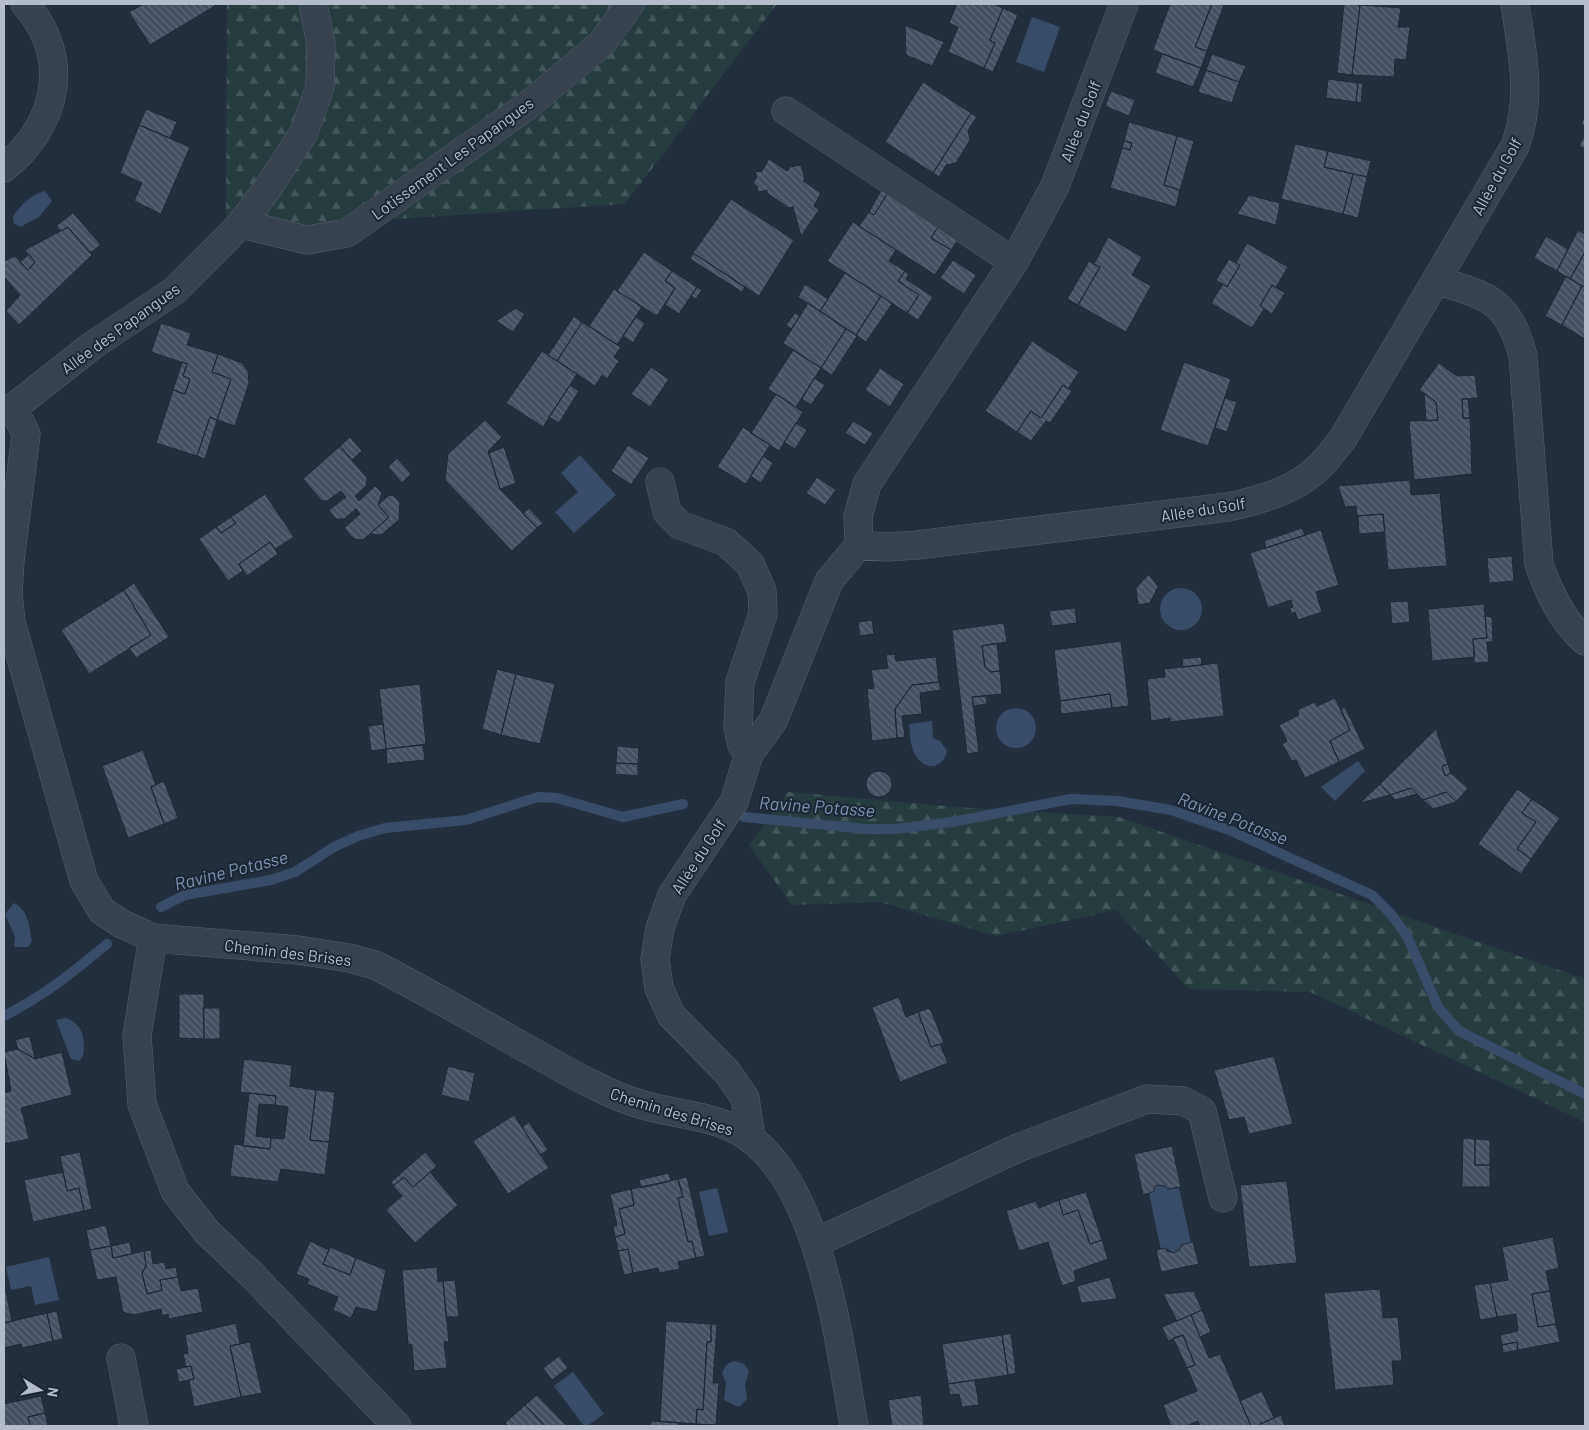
<svg xmlns="http://www.w3.org/2000/svg" width="1589" height="1430" font-family="Barlow,sans-serif">
<style>
.forest{fill:url(#forest-firs)}
.water{fill:#394c67}
.lines{fill:none;stroke-linecap:round;stroke-linejoin:round}
.stream{stroke:#394c67;stroke-width:10}
.building{fill:url(#building-back-hatch);stroke:#1f2835}
.street-casing{stroke:#565f6c;stroke-width:29}
.street{stroke:#38414e;stroke-width:28}
.labels{text-anchor:middle;dominant-baseline:central;stroke-width:4;stroke-linejoin:round;paint-order:stroke}
.street-label{font-size:16px;fill:#b4bcc9;stroke:#1d2633}
.water-label{font-size:18px;font-style:italic;fill:#7c92b1;stroke:#1d2633}
</style>
<defs>
<pattern id="forest-firs" width="22" height="20" patternUnits="userSpaceOnUse" patternTransform="scale(1.25)"><rect width="22" height="20" fill="#263c3f"/><path d="M5 1l3.5 6h-7zM16 11l3.5 6h-7z" fill="#435659"/></pattern>
<pattern id="building-back-hatch" width="6" height="6" patternUnits="userSpaceOnUse" patternTransform="scale(1.25)"><rect width="6" height="6" fill="#455162"/><path d="M-1 5l2 2M0 0l6 6M5-1l2 2" fill="none" stroke="#5d6877"/></pattern>
</defs>
<rect width="100%" height="100%" fill="#242f3e"/>
<path class="forest" d="M227,4h550l-152,200 -399,26z
M788,792l169,15 162,10 466,162v143l-275,-130 -121,-3 -73,-79 -120,26 -116,-34 -88,3 -43,-60z"/>
<path class="water" d="M1032,17l28,10 -16,45 -28,-10z
M45,191l7,10 -13,16 -15,8 -3,2 -7,-3 -1,-7c7,-12 18,-22 32,-26z
M580,455l36,40 -42,38 -19,-21 23,-20 -17,-19z
M1160 609a21 21 0 1 1 42 0a21 21 0 1 1-42 0Z
M996 728a20 20 0 1 1 40 0a20 20 0 1 1-40 0Z
M932,721l1,17 7,3 7,10c-4,18 -22,20 -31,5 -6,-9 -6,-22 -7,-32z
M1358,761l7,10 -30,30 -14,-14z
M14,903c15,8 15,23 18,38l-4,6h-14l1,-10 -10,-23z
M65,1018c18,5 21,22 18,38l-4,5 -8,-2 -15,-39z
M1158,1185l7,1 3,3 11,-1 12,55 -10,2 -1,4 -6,4 -8,-5 -5,2 -12,-57 4,-1 2,-6z
M717,1188l11,44 -19,4 -10,-44z
M49,1257l10,43 -24,5 -4,-19 -20,4 -5,-23z
M734,1361l10,3 5,7 -4,14 2,14 -7,7h-4l-12,-6 2,-17 -4,-10 5,-9z
M573,1372l31,42 -17,12h-3l-30,-40z"/>
<g class="lines">
<path class="stream" d="M744,817l122,12h30l56,-7 119,-23 46,2 54,9 58,20 143,65 19,19 16,22 31,71 21,24 126,63
M161,907l24,-12 86,-15 24,-8 39,-25 24,-11 27,-8 81,-8 72,-23 19,1 66,19 60,-13
M4,1016c41,-21 68,-43 103,-72"/>
</g>
<path class="building" d="M144,4h74l-68,41 -21,-33z
M957,4h36l10,4 -13,32 5,3 -11,25 -36,-16 10,-25 -9,-4z
M1170,4h42l-17,43 12,4 -6,17 -48,-18z
M1212,4l12,1 -17,46 -12,-4z
M1344,4l16,1 -8,70 -15,-2z
M1360,5l41,3 -3,19h12l-4,33 -11,-1 -1,18 -42,-2z
M1003,8l15,7 -25,57 -9,-4 11,-25 -5,-3z
M905,25l39,17 -12,24 -26,-11z
M1162,54l39,14 -8,19 -38,-14z
M1212,54l34,12 -7,16 -33,-12z
M1206,70l33,12 -7,21 -34,-11z
M1328,79l30,4 -2,19 -30,-4z
M923,82l48,31 -38,60 -48,-31z
M1358,83h5l-2,20 -5,-1z
M1111,91l24,9 -6,16 -24,-10z
M146,109l31,13 -7,16 -31,-13z
M971,113l6,4 -9,13 2,10 -14,23 -10,2 -7,12 -6,-4z
M1585,116v10l-4,-2z
M1129,122l48,14 -13,49 16,5 -4,17 -66,-19 12,-40 8,2 2,-7 -8,-2z
M139,125l51,22 -29,67 -27,-13 8,-18 -22,-10z
M1585,135v14l-6,-3z
M1177,136l17,5 -14,49 -16,-5z
M1124,141l8,2 -2,7 -8,-2z
M1295,144l33,7 -4,16 29,7 -10,40 -62,-15z
M1328,151l43,10 -4,16 -43,-10z
M769,159l18,12 3,-4 11,-2 4,14 -2,2 18,12 -7,13 5,4 -18,26 -8,-29 -4,1 -22,-15v-3l-9,2 -1,-6 -4,-3 4,-6 -2,-5 7,-1z
M1353,174l14,3 -9,41 -15,-4z
M883,187l6,4 -15,24 -5,-3z
M889,191l51,33 -9,14 20,12 -16,25 -76,-49 10,-14 5,3z
M1249,195l31,8 -4,22 -39,-11z
M731,199l63,41 -35,56 -66,-43z
M73,213l28,32 -11,8 -22,-26 -7,4 -5,-5z
M853,222l43,28 -7,11 16,10 -7,10 21,14 -12,18 -80,-52z
M940,224l20,13 -9,13 -20,-12z
M68,227l24,28 -73,70 -13,-14 14,-16 -16,-18v-16l11,-5 13,14 7,-8 -10,-12z
M1578,230l7,4v18l-15,27 -13,-8z
M1546,236l22,13 -11,22 -23,-13z
M1108,237l34,20 -10,18 19,11 -25,46 -48,-27 22,-38 -6,-3z
M1247,243l41,24 -12,20 -4,-2 -12,21 4,3 -12,19 -41,-25 12,-19 4,3 13,-22 -4,-2z
M644,252l28,19 -7,10 10,7 -18,28 -40,-25z
M1585,252v35l-15,-8z
M693,253l52,34 -3,5 -52,-33z
M29,254l6,8 -7,8 -8,-8z
M1229,259l11,6 -13,22 -11,-7z
M953,260l23,15 -12,19 -24,-16z
M1089,261l11,6 -22,38 -11,-6z
M672,271l25,16 -18,27 -14,-9 10,-17 -10,-7z
M905,271l4,3 -3,5 27,18 -15,23 -11,-7 12,-18 -21,-14z
M845,273l36,23 -25,39 -36,-24z
M1566,276l16,10 -20,39 -17,-9z
M805,284l23,15 -8,12 -22,-14z
M1272,285l13,8 -13,21 -12,-8z
M1582,286l3,1v52l-23,-14z
M697,287l5,3 -6,9 -5,-3z
M614,289l28,18 -25,38 -28,-19z
M881,296l11,8 -26,38 -10,-7z
M808,303l38,26 -25,39 -38,-25z
M516,308l9,6 -12,18 -17,-11z
M795,313l5,3 -9,13 -5,-4z
M574,316l8,6 -25,39 -9,-6z
M636,317l9,6 -12,20 -10,-7z
M582,322l39,25 -7,10 5,4 -12,18 -5,-4 -7,11 -38,-25z
M161,323l30,10 -4,12 31,9 -6,18 19,7 -14,41 -7,-3 -13,39 -41,-13 17,-53 12,4 5,-15 -7,-3 4,-12 -36,-12z
M846,329l11,7 -25,39 -11,-7z
M1032,341l47,31 -11,17 -5,-4 -22,33 -10,-7 -14,21 -32,-21z
M793,350l28,18 -25,39 -28,-18z
M542,351l35,23 -34,53 -37,-24z
M218,354l24,9 6,8 1,12 -14,43 -18,-6 14,-41 -19,-7z
M182,362l5,2 -4,12 7,3 -5,15 -12,-4z
M1184,362l47,17 -23,67 -48,-16z
M1439,363l18,13 18,-1 3,23 -16,1 1,19h7l2,56 -58,6 -5,-59 29,-1 -2,-18 -17,-12z
M651,367l18,12 -19,28 -19,-13z
M880,368l24,16 -14,23 -25,-17z
M814,378l11,7 -14,20 -9,-6z
M570,385l9,6 -20,32 -10,-6z
M1063,385l9,6 -22,32 -4,-2 -15,20 -14,-9 14,-21 10,7z
M1424,393l12,9 2,18 -12,1z
M776,394l27,18 -24,39 -28,-18z
M1225,398l12,4 -10,30 -12,-4z
M1462,399h6l2,19h-7z
M210,417l7,3 -12,39 -8,-3z
M485,420l17,17 -14,14 12,38 37,39 -25,23 -67,-71 3,-26z
M853,421l20,12 -8,12 -20,-12z
M796,423l11,7 -12,19 -11,-7z
M743,427l27,18 -24,39 -29,-17z
M350,437l12,14 -10,9 -12,-14z
M628,445l21,13 -18,27 -20,-14z
M340,446l27,32 -1,8 -11,10 4,5 16,-15 7,7 -4,12 11,12 -26,23 -9,-1 -10,-11 16,-14 -4,-5 -12,10h-8l-7,-9 17,-13 -5,-6 -14,10h-5l-19,-22z
M504,447l12,36 -16,6 -11,-36z
M763,456l10,7 -12,20 -11,-7z
M397,458l14,16 -9,9 -14,-16z
M817,477l19,13 -11,15 -19,-12z
M1410,480l1,15 29,-2 7,73 -59,4 -5,-56 -26,2 -1,-10 -11,1 -7,-21z
M265,494l29,43 -19,12 -5,-7 -31,22 4,7 -15,10 -29,-42 17,-12 5,6 15,-10 -5,-6z
M389,495l5,1 6,7 -1,17 -18,15 -11,-1 19,-17 -11,-12z
M529,508l14,15 -6,5 -14,-14z
M1383,514l2,18 -26,2 -1,-18z
M231,517l5,6 -15,10 -5,-6z
M1302,528l3,7 -39,13 -2,-7z
M1321,530l18,55 -23,7 6,20 -24,8 -3,-8 -4,2 -1,-6 3,-1 -2,-7 -23,8 -18,-55z
M270,542l8,12 -31,22 -8,-12z
M1512,556l2,25 -25,2 -2,-25z
M1149,574l9,13 -8,16 -12,2 -2,-17z
M134,583l35,54 -33,21 -7,-10 22,-13 -27,-45z
M124,590l27,45 -62,39 -28,-44z
M1408,601l2,21 -18,2 -2,-22z
M1484,604l3,34 -14,1 2,18 -43,4 -4,-52z
M1075,608l2,15 -25,3 -3,-15z
M1485,616l7,1 1,25h-6l2,20 -15,1 -1,-24 14,-1z
M872,620l2,14 -14,2 -2,-14z
M1004,623l3,19 -25,4 3,21 6,5 9,-1 2,23 -30,3 7,55 -12,2 -15,-124z
M1121,641l8,65 -17,2 -2,-14 -50,7 -6,-51z
M997,643l3,28 -9,1 -6,-5 -3,-21z
M895,654l1,7 40,-4 3,25 -27,3 -17,24 2,29 -25,3 -5,-52 7,-1 -3,-18 17,-2 -2,-13z
M1201,657l1,8 -19,2 -1,-8z
M1218,663l6,53 -54,6v-4l-19,3 -4,-42 18,-2 -1,-8z
M497,669l19,5 -15,61 -19,-6z
M516,674l39,10 -15,60 -39,-9z
M939,682l2,8 -21,3 2,21 -20,2 3,21 -8,1 -2,-29 17,-24z
M420,684l6,60 -40,5 -7,-60z
M1110,694l2,14 -51,6 -1,-13z
M986,696l1,8 -13,2 -2,-9z
M1335,698l15,32 -20,11 9,21 -34,16 -9,-18 -4,1 -10,-17 5,-3 -8,-16 20,-10 -2,-5 18,-8 2,4z
M1345,707l20,42 -26,13 -9,-21 20,-11 -9,-21z
M383,724l3,25 -15,2 -3,-25z
M1436,729l12,35 -6,2 3,10 6,-3 17,15 -12,14 -10,-10 -23,8 -12,-12 -21,7 -10,-11z
M423,745l2,15 -38,4 -1,-15z
M617,746l22,2 -1,16 -22,-1z
M143,750l13,35 -5,2 13,37 -36,14 -26,-72z
M616,763l22,1v12l-23,-2z
M1448,764l3,9 -6,3 -3,-10z
M866 784a13 13 0 1 1 26 0a13 13 0 1 1-26 0Z
M164,781l14,37 -14,6 -13,-37z
M1380,784l10,11 -30,8z
M1411,788l6,6 -22,6 -5,-5z
M1517,789l15,10 -10,14 14,9 -19,27 14,10 -10,15 -43,-30z
M1446,792l10,10 -23,7 -10,-9z
M1532,799l28,19 -29,41 -14,-10 19,-27 -14,-9z
M179,994h25v45l-25,-1z
M899,997l7,20 12,-5 13,35 9,-3 8,19 -48,19 -28,-75z
M203,1008h17v31h-16z
M930,1008l14,35 -13,4 -13,-35z
M30,1036l5,23 -17,-10 -3,-9z
M18,1049l17,10 27,-7 10,43 -51,13 8,31 -25,5v-51l7,-2 -7,-39z
M1274,1056l19,68 -44,10 -5,-17 -15,3 -15,-50z
M244,1059l48,6 -2,21 26,4 -6,50 19,2 -4,33 -44,-6 -3,13 -48,-6 4,-32 36,5 1,-11 13,1 4,-32 -13,-2 1,-9 -36,-4z
M448,1066l27,7 -6,29 -28,-7z
M316,1090l19,2 -6,50 -19,-2z
M249,1093l27,3 -1,9 -16,-1 -3,32 15,2 -1,11 -27,-3z
M514,1115l35,53 -41,26 -35,-53z
M529,1122l19,28 -8,5 -18,-28z
M1463,1138l12,1v26h15v22h-28z
M1475,1139l15,1v25h-15z
M1172,1146l9,41 -13,2 -3,-3 -7,-1 -3,1 -2,6 -10,3 -9,-41z
M80,1152l12,57 -8,2 -5,-23 -12,3 -7,-35z
M425,1152l12,14 -24,21 -9,-10 -11,9 -2,-4z
M63,1172l4,19 12,-3 5,23 -51,11 -9,-42z
M430,1172l28,33 -43,38 -29,-33 16,-14 -9,-10 11,-9 9,10z
M669,1173l2,8 -30,7 -2,-8z
M687,1177l18,79 -9,2 -4,-17 -4,1 -10,-44 5,-1 -5,-18z
M678,1179l5,18 -5,1 10,44 4,-1 4,17 -18,4 2,7 -21,4 -1,-5 -25,5 -5,-24 -10,2 -3,-14 10,-3 -6,-25 15,-4 -3,-16z
M1287,1181l10,82 -48,4 -9,-82z
M631,1189l3,16 -15,4 6,25 -10,3 -2,-11h4l-7,-32z
M1086,1192l16,48 -12,4 -12,-34 -15,5 -4,-15z
M1059,1200l4,15 15,-5 12,34 12,-4 6,19 -34,12 2,10 -14,5 -14,-44 -29,9 -13,-40 30,-10 3,7z
M106,1225l5,21 -21,4 -4,-20z
M1553,1237l6,31 -13,3 4,20 -18,3 6,33 18,-3 4,18 -42,8 -1,-8 -15,3 -2,-10 18,-4 -2,-17 -19,3 -7,-34 18,-3 -6,-33z
M310,1241l19,9 -6,14 27,11 6,-17 30,12 -9,42 -21,-5 -5,11 -18,-8 5,-13 -31,-13 2,-5 -13,-5z
M130,1242l2,12 -19,4 -2,-12z
M1193,1242l6,22 -38,8 -5,-22 10,-2 1,3 7,2 6,-4 1,-4z
M111,1246l2,12 31,-7 2,15 -4,7 5,21 15,-4 -2,-10 18,-3 3,14 17,-3 5,24 -34,7 -1,-5 -6,2 -1,-7 -28,6 -10,-3 -7,-35 -19,3 -7,-30z
M330,1247l26,11 -6,17 -27,-11z
M628,1249l5,24 -9,2 -6,-24z
M151,1250l2,14 11,-2 2,7 10,-2 2,10 -18,3 2,10 -15,4 -5,-21 4,-7 -2,-15z
M437,1267l1,15 5,-1 6,61h-5l3,26 -33,3 -2,-26 -4,-1 -6,-74z
M1110,1277l7,22 -36,4 -4,-17z
M455,1280l4,37h-13l-3,-36z
M4,1283l8,38 -8,2z
M1490,1283l7,34 -17,3 -6,-35z
M1380,1289l3,29 15,-1 4,44h-10l2,24 -59,5 -11,-97z
M1194,1291l8,19 -25,11 -14,-27z
M1550,1291l6,33 -18,3 -6,-33z
M1202,1310l9,22 -11,5 -9,-22z
M57,1311l6,28 -10,2 -6,-28z
M47,1313l6,28 -31,7 -1,-4 -17,4v-25z
M1191,1315l18,43 11,-4 31,72h-51l-2,-5 -12,5h-15l-8,-21 34,-14 -10,-23 8,-3 -12,-30 -15,6 -6,-14z
M666,1321l45,3v18h-4l-4,68 -6,-1 -1,15 -36,-3z
M236,1323l4,21 -10,2 11,51 -47,10 -5,-27 5,-1 -3,-13 -5,1 -3,-13 5,-1 -3,-18z
M711,1324h6l-4,59h6l-3,42 -20,-1 1,-15 6,1 4,-68h4z
M1011,1333l5,40 -8,2 -6,-40z
M1002,1335l6,40 -60,9 -6,-40z
M1183,1335l12,30 -8,3 -14,-30z
M250,1342l12,51 -21,4 -11,-51z
M1517,1342l1,8 -15,3 -1,-8z
M559,1356l9,12 -16,12 -9,-12z
M191,1366l3,13 -15,3 -3,-13z
M975,1380l4,25 -17,2 -3,-13 -9,1 -2,-11z
M1262,1391l12,27 -14,6 1,2h-10l-11,-25z
M537,1395l30,31h-22l-20,-21z
M921,1395l3,31h-32l-4,-26z
M41,1396l4,17 -17,4 2,9h-26v-22z
M525,1405l20,21h-37l-3,-3z
M45,1413l3,13h-18l-2,-9z
M1281,1415l4,11h-24l-1,-2z
M651,1421l28,2 -1,3h-27z"/>
<g class="lines">
<g class="street-casing">
<path id="street" d="M786,111l228,151
M4,168c53,-43 69,-109 21,-164
M241,224l66,16 40,-7 180,-127 74,-62 29,-40
M1436,280c51,16 72,19 87,76l16,208c10,29 23,57 46,77
M13,408l13,26 -16,127 -2,32 3,29 73,259 18,30 20,13 31,14 145,12 51,8 26,7c53,27 104,57 156,86 21,11 41,24 63,34 15,8 32,15 49,20 31,9 65,10 94,25 83,43 102,212 117,296
M4,412l9,-4 80,-63 81,-54 67,-67 29,-39 34,-53 16,-45 1,-43 -8,-40
M660,482l7,30 13,13 46,17 24,22 12,27 1,23 -23,68 -2,46 4,17 7,9 -15,48 -62,93 -12,33 -5,31 4,29 12,27 56,57 18,26 6,40
M859,545l-1,-29 9,-32 147,-222 41,-76 69,-182
M749,754l24,-33 56,-140 30,-36 28,2 30,-2 311,-38c32,-7 70,-17 94,-43 7,-7 13,-16 20,-24l173,-294c18,-48 7,-94 0,-142
M153,938l-16,97 5,69 33,87 32,41 45,43 145,151
M815,1243l203,-95 129,-49 36,2 19,10 21,87
M121,1358l13,68"/>
</g>
<use href="#street" class="street"/>
</g>
<g class="labels">
<g class="street-label">
<text transform="translate(1080 121) rotate(-69)">Allée du Golf</text>
<text transform="translate(452 158) rotate(-36)">Lotissement Les Papangues</text>
<text transform="translate(1496 176) rotate(-61)">Allée du Golf</text>
<text transform="translate(120 328) rotate(-36)">Allée des Papangues</text>
<text transform="translate(1203 509) rotate(-9)">Allée du Golf</text>
<text transform="translate(698 856) rotate(-57)">Allée du Golf</text>
<text transform="translate(288 952) rotate(7)">Chemin des Brises</text>
<text transform="translate(672 1111) rotate(17)">Chemin des Brises</text>
</g>
<g class="water-label">
<text transform="translate(817 806) rotate(4)">Ravine Potasse</text>
<text transform="translate(1233 818) rotate(21)">Ravine Potasse</text>
<text transform="translate(231 870) rotate(-14)">Ravine Potasse</text>
</g>
</g>
<rect width="1589" height="1430" fill="none" stroke="#b4bcc9" stroke-width="10"/>
<g transform="translate(40 1390) rotate(100)" stroke="#1d2633" stroke-width="4" paint-order="stroke">
<path d="M0-4L9 19L0 12L-9 19Z" fill="#b4bcc9"/>
<text y="-8" font-size="14" font-weight="bold" text-anchor="middle" fill="#b4bcc9">N</text>
</g>
</svg>
